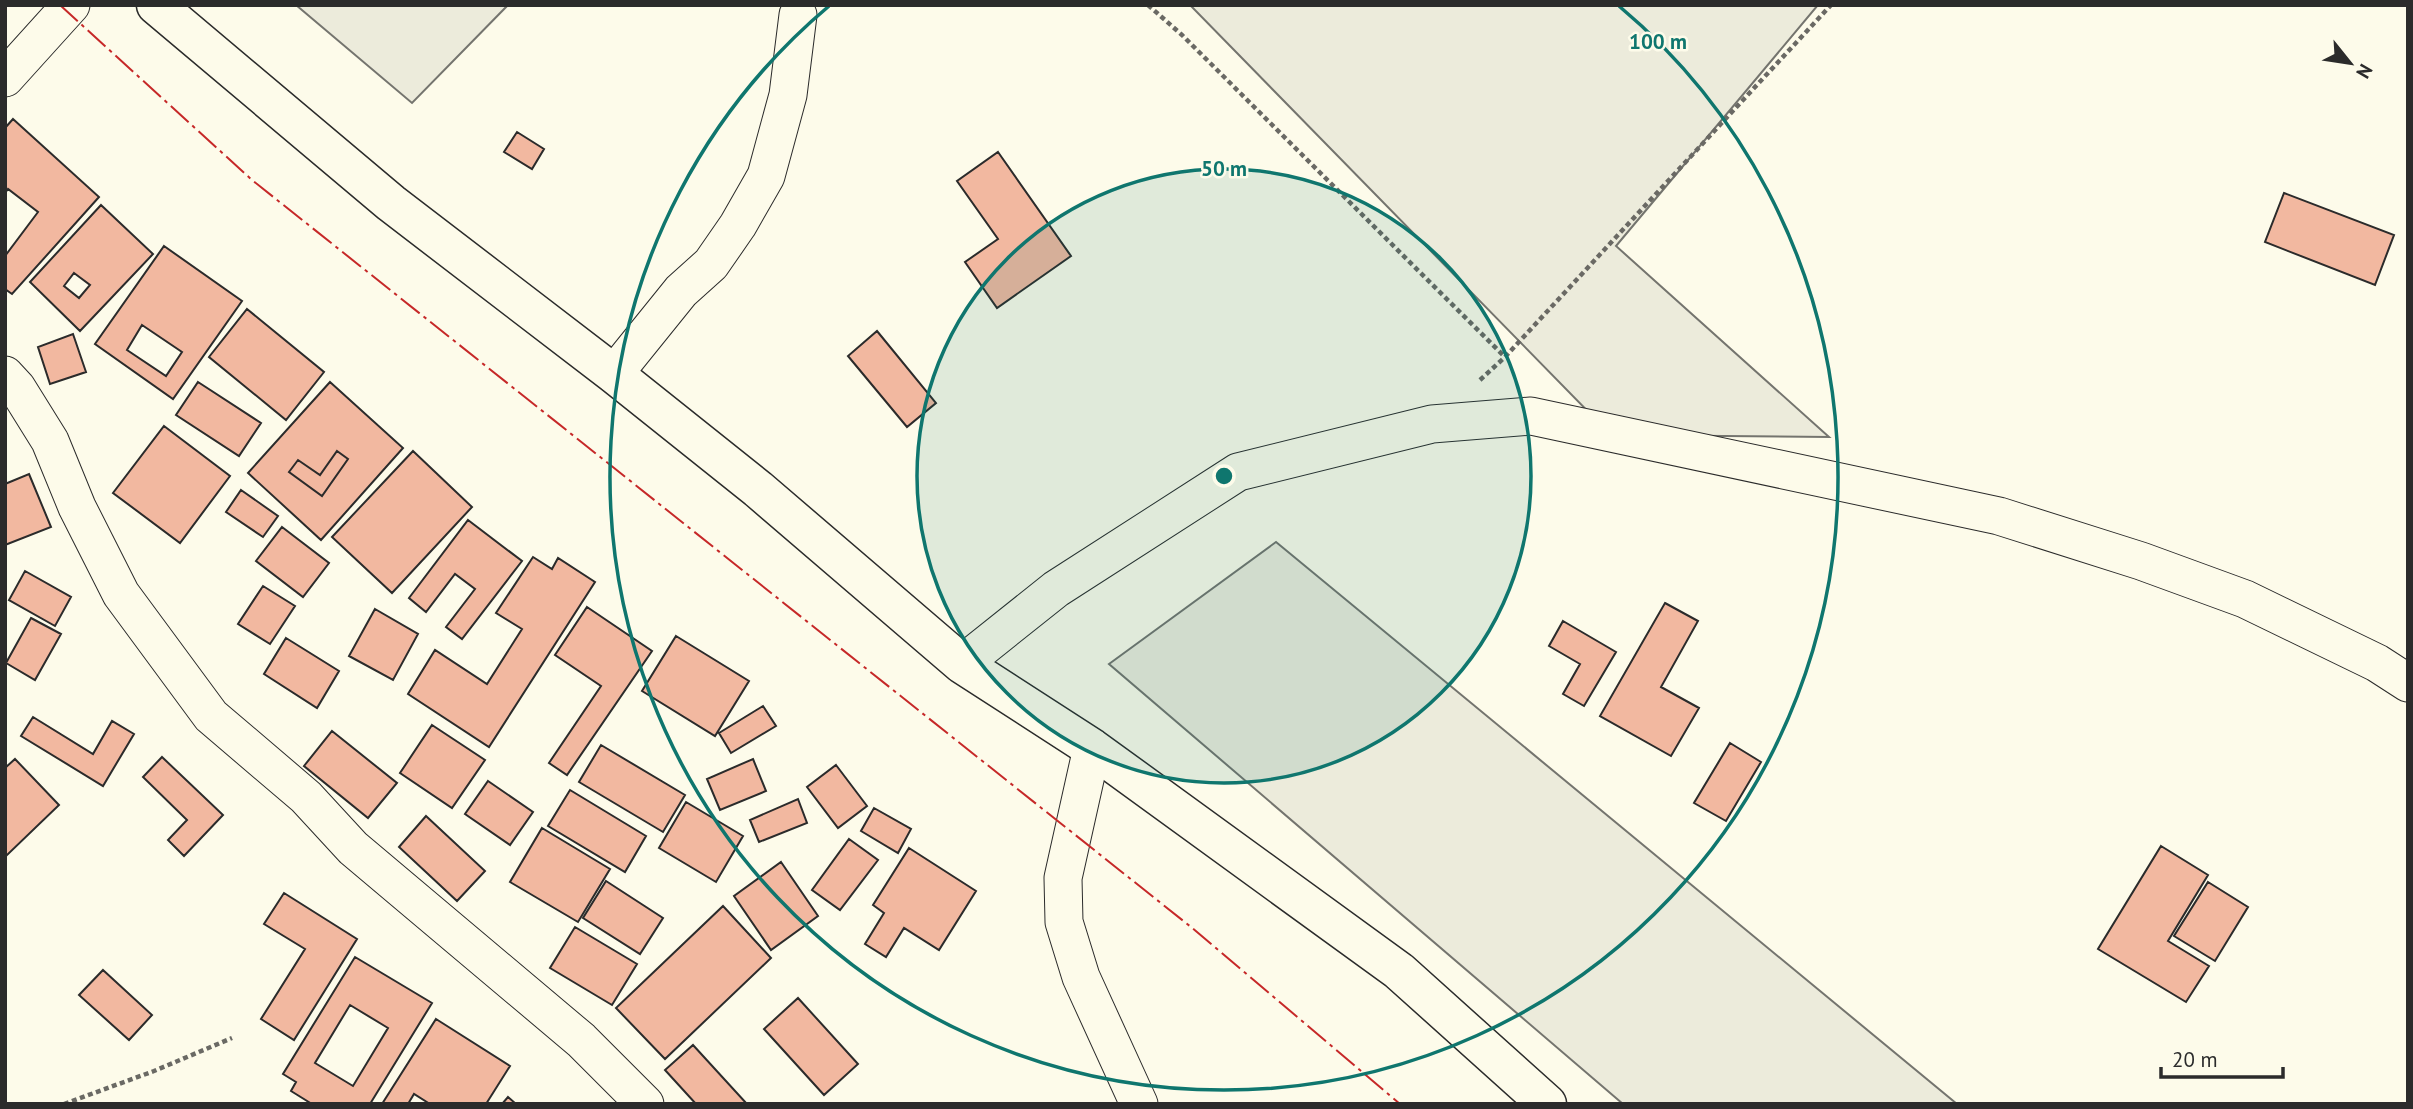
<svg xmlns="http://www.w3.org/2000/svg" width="2413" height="1109" font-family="'PT Sans',sans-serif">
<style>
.green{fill:#ecebdb;stroke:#74746e;stroke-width:2}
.building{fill:#f2b8a0;stroke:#2b2b2b;stroke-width:2;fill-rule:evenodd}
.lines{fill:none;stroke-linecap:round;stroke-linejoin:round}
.street-casing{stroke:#2b2b2b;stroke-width:39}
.highway-casing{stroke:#2b2b2b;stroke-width:41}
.path{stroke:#6a6964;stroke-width:4.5;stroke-dasharray:5 3.5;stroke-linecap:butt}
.street{stroke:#fdfbea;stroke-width:37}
.highway{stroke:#fdfbea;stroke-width:38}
.power{stroke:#c62828;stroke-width:2;stroke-dasharray:24 5 3.5 5;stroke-linecap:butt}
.ring{fill:none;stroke:#0f766e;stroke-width:3.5}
.centre{fill:#0f766e;stroke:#fdfbea;stroke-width:3.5}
.ring-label{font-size:21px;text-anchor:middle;font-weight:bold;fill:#0f766e;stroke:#fdfbea;stroke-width:5;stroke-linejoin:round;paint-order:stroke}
</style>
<rect width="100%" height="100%" fill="#fdfbea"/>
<path class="green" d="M296,5h212l-96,98z
M1190,5h628l-202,241 213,191 -218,-2z
M1276,542l681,562h-334l-514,-440z"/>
<path class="building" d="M13,119l86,78 -87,97 -7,-5v-33l33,-44 -30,-23 -3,4v-65z
M517,132l27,17 -12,20 -28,-17z
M998,152l73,104 -74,52 -32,-46 33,-23 -41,-58z
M2284,193l110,42 -19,50 -110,-43z
M101,205l52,49 -73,77 -50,-49zM74,273l16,12 -11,13 -15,-12z
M164,246l78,55 -69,98 -78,-55zM142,325l40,27 -16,24 -39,-26z
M247,309l77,63 -38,48 -77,-63z
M877,331l59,72 -29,24 -59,-71z
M73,334l13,38 -36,12 -12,-37z
M198,382l63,41 -22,33 -63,-41z
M330,382l73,66 -82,92 -73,-67zM337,451l11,8 -26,37 -33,-24 9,-12 22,15z
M164,426l66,50 -50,67 -67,-50z
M337,451l11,8 -26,37 -33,-24 9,-12 22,15z
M413,451l59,56 -80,86 -60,-56z
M29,474l22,53 -46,18v-61z
M241,490l37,26 -15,21 -37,-25z
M468,520l54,41 -60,78 -16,-12 29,-38 -20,-15 -29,38 -17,-14z
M282,527l47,36 -26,34 -47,-36z
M533,557l19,12 6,-11 37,24 -106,165 -81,-53 27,-44 52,34 35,-55 -26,-16z
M25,571l46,26 -16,29 -46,-26z
M263,586l32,20 -25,38 -32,-20z
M1665,603l33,18 -37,66 38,21 -28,48 -71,-40z
M587,607l65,44 -85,124 -18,-12 52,-77 -46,-31z
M375,609l43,25 -25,46 -44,-24z
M31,618l30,16 -26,46 -29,-17z
M1563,621l53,31 -32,54 -21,-12 17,-30 -31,-18z
M676,636l73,45 -34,55 -73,-45z
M286,638l53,33 -22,37 -53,-34z
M763,706l13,20 -45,27 -12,-20z
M33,717l60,37 19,-33 22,13 -31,52 -82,-50z
M432,725l53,35 -33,48 -52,-35z
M332,731l65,52 -29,35 -64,-52z
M1730,743l31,19 -35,59 -32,-18z
M601,745l84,50 -22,37 -84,-50z
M162,757l61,58 -39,41 -16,-16 19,-20 -44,-43z
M15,759l44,46 -54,52v-89z
M753,759l13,32 -46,19 -13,-31z
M836,765l31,41 -29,22 -31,-41z
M488,781l45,31 -23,33 -45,-31z
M570,790l76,46 -21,36 -77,-46z
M798,799l9,24 -48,19 -9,-22z
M686,802l57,34 -27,46 -57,-34z
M874,808l37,21 -13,24 -37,-22z
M426,816l59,55 -28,30 -58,-54z
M542,828l68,41 -32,53 -68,-40z
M849,839l29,21 -38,50 -28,-20z
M2161,846l47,29 -40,66 41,25 -23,36 -88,-53z
M909,848l67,43 -37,59 -35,-22 -18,29 -21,-13 19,-31 -11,-8z
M781,862l37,54 -47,34 -37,-54z
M606,881l57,37 -23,36 -57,-36z
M2208,882l40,25 -33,54 -41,-25z
M284,893l73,46 -63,101 -33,-21 44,-70 -41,-25z
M723,906l48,52 -106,101 -49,-51z
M575,927l62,37 -25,41 -62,-37z
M355,957l77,46 -62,101h-58l-21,-13 5,-9 -13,-8zM350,1005l38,23 -35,58 -38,-23z
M103,970l49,45 -23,25 -50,-45z
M798,998l60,66 -34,31 -60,-66z
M436,1019l74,47 -24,38h-56l-16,-10 -6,10h-26z
M693,1045l54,59h-51l-31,-34z
M508,1097l8,7h-14z"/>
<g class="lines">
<g class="street-casing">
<path id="street" d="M5,78l66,-73
M614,374l67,-83 30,-27 27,-39 28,-49 22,-81 10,-80
M5,375l12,13 33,53 27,66 44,87 90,122 95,81 47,51 228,192 64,64
M962,664l94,-75 182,-117 194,-48 99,-8 468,100 142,45 104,38 132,64 31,20
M1092,748l-29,130 1,44 17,55 58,127"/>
</g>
<g class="highway-casing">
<path id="highway" d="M156,5l235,198 223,171 144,115 204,175 130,84 307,223 148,133"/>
</g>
<path class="path" d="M1148,5l34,30 323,322
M1480,380l25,-23 326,-352
M64,1104l90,-33 78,-33"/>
<use href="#street" class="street"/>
<use href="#highway" class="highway"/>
<path class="power" d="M60,5l192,175 939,747 209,177"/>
</g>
<circle cx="1224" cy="476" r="307" fill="#0f766e" fill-opacity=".12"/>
<g class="ring">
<circle cx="1224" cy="476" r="307"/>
<path d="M1619 6A614 614 0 1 1 829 6"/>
</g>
<circle cx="1224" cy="476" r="10" class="centre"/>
<g class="ring-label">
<text x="1658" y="49">100 m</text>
<text x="1224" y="176">50 m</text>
</g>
<rect width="2413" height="1109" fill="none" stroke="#2b2b2b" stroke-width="14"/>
<g transform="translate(2350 63) rotate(120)" stroke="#fdfbea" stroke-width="5" paint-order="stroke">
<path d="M0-5L12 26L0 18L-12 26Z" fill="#2b2b2b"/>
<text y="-10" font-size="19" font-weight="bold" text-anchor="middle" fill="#2b2b2b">N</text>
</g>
<path d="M2161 1067v10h122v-10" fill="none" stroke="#2b2b2b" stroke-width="3.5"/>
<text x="2172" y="1067" font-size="21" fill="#2b2b2b" stroke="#fdfbea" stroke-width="5" paint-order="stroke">20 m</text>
</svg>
